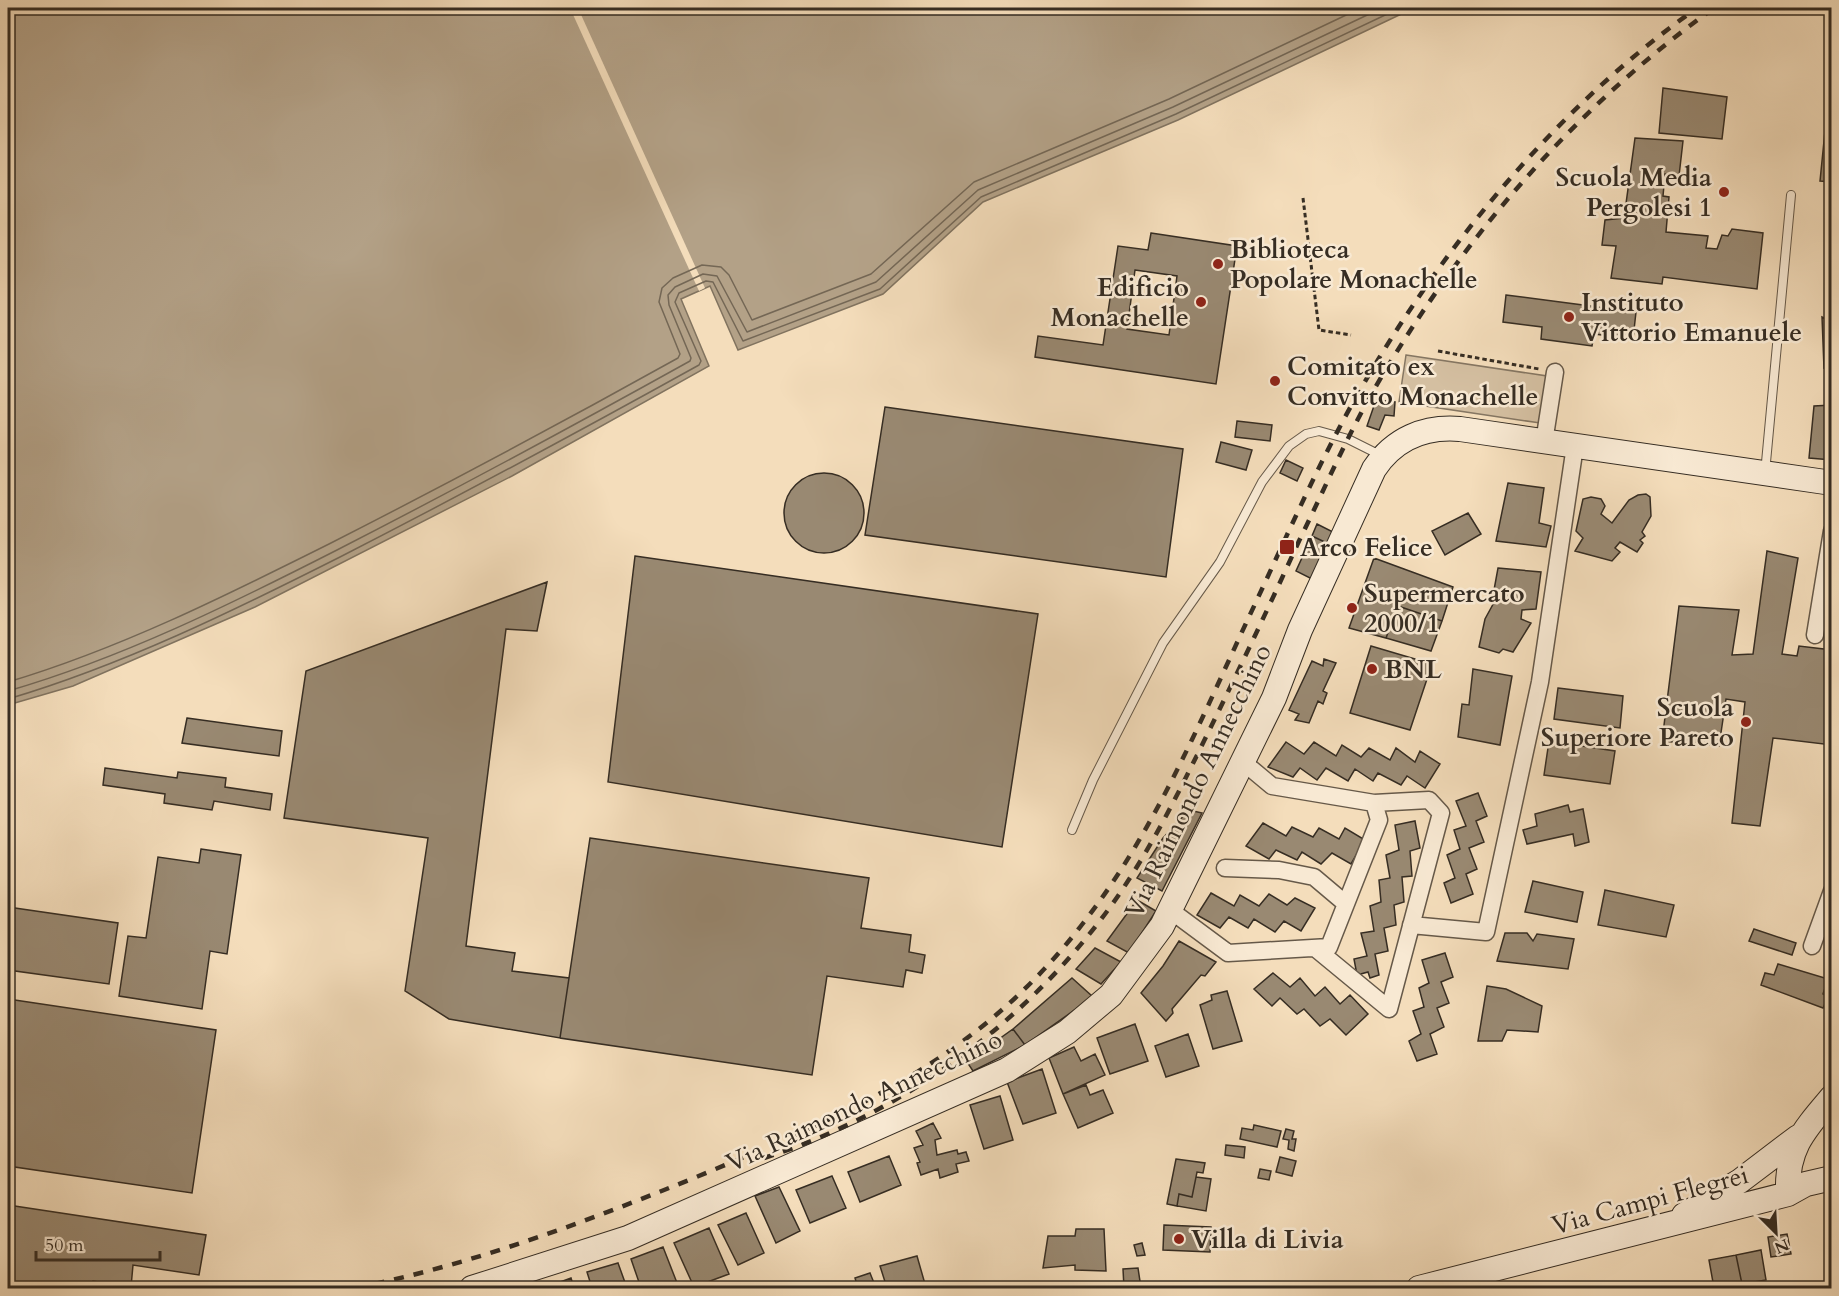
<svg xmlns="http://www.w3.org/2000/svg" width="1839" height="1296" font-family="Cardo,serif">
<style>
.green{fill:#d4bfa1;stroke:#857662;stroke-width:1.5}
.water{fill:#b3a187;stroke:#81735f;stroke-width:1.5}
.pier{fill:#f4ddbb}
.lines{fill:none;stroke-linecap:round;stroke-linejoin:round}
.shore{stroke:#746755;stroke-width:1.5}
.building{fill:#998972;stroke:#362d23;stroke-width:1.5;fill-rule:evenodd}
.lane-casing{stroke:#665949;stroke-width:10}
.street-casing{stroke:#665949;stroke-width:19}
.secondary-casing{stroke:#362d23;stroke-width:26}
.path{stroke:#362d23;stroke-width:3;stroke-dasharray:4.5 3;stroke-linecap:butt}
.lane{stroke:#f8e9d3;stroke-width:8}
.street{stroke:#f8e9d3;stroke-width:16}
.secondary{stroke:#f8e9d3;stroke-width:24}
.rail{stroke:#362d23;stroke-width:4.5;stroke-dasharray:10 10;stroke-linecap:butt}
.poi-dot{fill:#8f2418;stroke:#f8e9d3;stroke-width:2}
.labels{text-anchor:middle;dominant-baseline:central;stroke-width:5;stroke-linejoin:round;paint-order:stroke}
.poi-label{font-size:26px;font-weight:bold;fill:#362d23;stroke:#f8e9d3;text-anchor:start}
.street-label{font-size:26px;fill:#362d23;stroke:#f8e9d3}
</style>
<rect width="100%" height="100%" fill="#f4ddbb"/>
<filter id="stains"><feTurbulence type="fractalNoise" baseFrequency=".00333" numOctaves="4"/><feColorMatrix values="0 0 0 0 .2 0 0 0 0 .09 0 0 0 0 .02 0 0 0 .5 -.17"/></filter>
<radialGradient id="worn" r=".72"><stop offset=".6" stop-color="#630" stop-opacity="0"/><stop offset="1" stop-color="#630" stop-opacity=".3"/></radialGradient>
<path class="green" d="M1406,355l141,21 -7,47 -141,-21z"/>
<path class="water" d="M8,8h1406l-236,112 -195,82 -100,92 -145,56 -28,-64 -29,13 28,67 -197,110 -257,131 -182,79 -65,19z"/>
<path class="pier" d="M570,8h8l127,280 -6,3z"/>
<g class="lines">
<path class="shore" d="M8,682c111,-33 217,-86 321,-138 118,-60 234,-122 349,-186l2,-4 -21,-52 3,-14 11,-10 29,-13 19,2 8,8 23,45 119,-46 103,-92 195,-83 192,-91
M8,691c114,-33 223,-87 329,-141 119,-61 236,-124 353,-189l1,-3 -22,-53 -1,-10 7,-8 28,-13 14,2 30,56 129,-50 102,-92 195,-83 209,-99
M8,699c115,-34 225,-88 332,-142 121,-62 240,-126 359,-192l2,-4 -26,-59 4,-9 27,-12 7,1 30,59 137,-52 101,-92 195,-83 224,-106"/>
</g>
<path class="building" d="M1830,81l2,101 -12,-1z
M1663,88l64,9 -5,42 -63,-6z
M1635,138l48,3 -4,35 -14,-2 -2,22 6,1 -3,35 42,4 -2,12 11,1 5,-14 6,1 4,-7 31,4 -6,56 -94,-12 -1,7 -51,-6 5,-32 -14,-1 3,-25 19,-2z
M1151,233l86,13 -21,138 -181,-27 3,-21 65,9 15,-99 30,4zM1135,270l42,6 -8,59 -42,-6z
M1832,270v24l-6,-1 2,-19z
M1506,295l130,17 -3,27 -39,-5 -2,12 -51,-7 1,-12 -39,-5z
M1822,317l10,4v45l-8,2z
M1376,400l19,2 -1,14 -9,-1 -6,15 -12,-4z
M1832,405v55l-23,-2 5,-52z
M885,407l298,42 -17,128 -301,-42z
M1237,421l35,4 -2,16 -35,-4z
M1221,442l31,8 -6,20 -30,-8z
M1286,460l17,8 -6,13 -17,-8z
M784 513a40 40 0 1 1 80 0a40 40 0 1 1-80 0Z
M1508,483l36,5 -5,35 12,3 -5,21 -50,-6z
M1646,494l4,3 1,19 -9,16 3,4 -5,4 3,3 -6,9 -17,-10 -5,6 5,4 -8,9 -37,-10 8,-13 -7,-7 7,-32 8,-2 10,2 4,7 -4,8 11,9 17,-23 9,-5z
M1468,513l13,21 -36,21 -13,-24z
M1317,524l18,9 -6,11 -17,-8z
M1312,536l17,8 -17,35 -16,-8z
M1767,551l31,7 -16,96 15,2 2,-10 33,4v95l-59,-7 -13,88 -28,-3 13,-121 -19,-3 -7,47 -57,-5 17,-135 60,4 -7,45 21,-1z
M635,556l403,58 -36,233 -394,-65z
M1374,558l79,29 -11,34 -44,-15 -12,32 -37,-10z
M1498,568l43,4 -5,37 -14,1 -1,9 10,4 -18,29 -10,-3 -4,4 -20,-6 6,-28 12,-22 -3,-7z
M547,582l-10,49 -31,-2 -40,317 49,7 -3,18 57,7 -9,60 -111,-19 -44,-28 23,-153 -144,-20 22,-147z
M1398,606l44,15 -11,30 -45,-13z
M1371,646l61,18 -22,66 -60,-17z
M1324,659l12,4 -13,28 4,2 -4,11 -5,-3 -9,22 -14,-3 4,-6 -10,-4 23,-49 11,5z
M1473,669l39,7 -12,69 -42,-8 4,-33 7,1z
M1558,688l65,8 -3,32 -66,-9z
M187,718l95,13 -3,25 -97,-13z
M1549,741l66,10 -5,33 -66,-9z
M1286,742l18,12 10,-12 22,14 6,-11 19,12 8,-9 21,12 6,-12 19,14 5,-11 20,13 -15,24 -18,-12 -6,9 -23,-12 -5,8 -18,-12 -7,12 -22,-13 -9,12 -17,-12 -7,9 -25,-10z
M105,768l72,10 1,-6 48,6 -1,9 47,7 -2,16 -56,-9 -2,9 -48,-7 1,-9 -62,-9z
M1478,793l9,23 -11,5 8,21 -15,6 8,21 -11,5 7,20 -22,9 -7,-20 11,-5 -8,-23 13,-6 -6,-19 12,-4 -10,-25z
M1568,805l2,7 13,-3 6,33 -14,4 -2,-12 -46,10 -4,-14 14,-4 -2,-12z
M1189,810l13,3 -40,78 -25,-13 26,-40z
M1415,821l5,27 -10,3 2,25 -10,1 2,25 -10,3 2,20 -12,3 4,23 -13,3 4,21 -9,3 -2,-6 -11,3 -3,-16 13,-3 -6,-23 13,-2 -4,-25 11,-4 -2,-22 11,-2 -4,-23 13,-5 -4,-25z
M1263,823l23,13 6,-9 21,10 6,-9 20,11 6,-11 20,12 -14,24 -19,-11 -11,11 -19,-12 -5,8 -21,-10 -7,9 -23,-13z
M590,838l279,40 -8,50 50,7 -2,17 16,3 -3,18 -16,-3 -3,17 -76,-11 -15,99 -252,-37z
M201,849l40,6 -14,99 -17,-3 -8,58 -83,-13 9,-60 18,2 12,-81 41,6z
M1533,881l50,11 -6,30 -52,-10z
M1605,890l69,15 -8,32 -68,-12z
M1211,893l23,13 6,-11 19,11 10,-12 18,11 8,-7 20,10 -14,23 -17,-10 -9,11 -21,-13 -6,9 -19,-11 -9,11 -23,-13z
M1137,900l19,11 -27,42 -22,-12z
M8,907l110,16 -9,61 -101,-14z
M1754,929l42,14 -4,12 -43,-14z
M1505,933h22l6,8 4,-7 37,5 -6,30 -71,-8z
M1179,941l37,21 -11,14 -4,-1 -29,34 1,4 -7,8 -25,-28 22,-27z
M1095,948l26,14 -20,22 -25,-15z
M1445,953l8,24 -12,5 8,21 -12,5 7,19 -14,7 7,20 -20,7 -8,-20 12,-7 -8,-23 11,-4 -5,-19 10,-5 -7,-23z
M1778,964l50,15 -5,15 5,3 -5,11 -62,-23 4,-12 9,2z
M1273,973l17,14 10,-9 15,18 10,-9 15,17 10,-9 18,19 -22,21 -16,-16 -10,7 -16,-17 -7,5 -17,-16 -8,8 -18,-17z
M1072,978l21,19 -68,48 -12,-16z
M1487,986l19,3 36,17 -4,26 -31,-2 -5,11h-24z
M1227,991l15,50 -29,8 -13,-44 12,-5 -1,-5z
M8,999l208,31 -24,163 -184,-27z
M1135,1024l13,37 -38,13 -13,-36z
M1013,1029l12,16 -52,26 -6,-9z
M1188,1034l11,32 -33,11 -11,-31z
M1074,1047l7,14 14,-7 10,21 -42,19 -14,-36z
M1042,1069l14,44 -33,11 -16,-42z
M1086,1085l4,10 13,-5 10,23 -35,15 -15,-34z
M1000,1096l13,44 -29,9 -14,-44z
M933,1123l8,15 -6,2 2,15 20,-5 1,4 8,-2 3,9 -13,3 2,8 -18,6 -2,-9 -17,6 -4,-12 3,-1 -6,-14 9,-3 -7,-14z
M1254,1125l27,6 -4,16 -37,-8 2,-11 11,2z
M1286,1129l8,2 -2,8h4l-2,12 -6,-2 1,-9 -6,-1z
M1226,1145l19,2 -1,11 -19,-3z
M889,1156l12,29 -41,17 -12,-30z
M1280,1157l16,4 -4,15 -16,-4z
M1176,1159l29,4 -2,10 -6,-1 -5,25 -13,-3 -2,12 -10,-2z
M1260,1169l11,2 -2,9 -11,-2z
M832,1176l14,32 -36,15 -14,-33z
M1196,1177l15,2 -5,32 -29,-5 2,-12 13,3z
M779,1187l21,44 -24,12 -21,-47z
M8,1205l198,30 -7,40 -66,-10 -2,22 -38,-6 -2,7h-83z
M746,1213l18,40 -26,12 -20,-40z
M1164,1225l47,2 -1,25 -47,-2z
M709,1228l20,46 -35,13 -20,-44z
M1076,1229h28l2,42 -31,-1v-5l-32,3 5,-32h27z
M1787,1234l4,20 -20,3 -3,-20z
M1142,1243l3,12 -8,1 -3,-11z
M663,1247l16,41h-38l-10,-29z
M1761,1250l5,30 -24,4 -6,-29z
M1736,1255l6,29 -28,4 -5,-28z
M917,1256l8,28 -13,4h-25l-7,-22z
M618,1263l9,25h-35l-5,-16z
M1138,1268l3,20h-17l-1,-19z
M870,1273l6,15h-18l-3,-10z
M571,1278l3,10h-30z"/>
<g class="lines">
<g class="lane-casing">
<path id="lane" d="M1765,473l26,-278
M1072,830l21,-50 70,-137 57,-81 42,-80 27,-36 17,-12 13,-3 29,8 34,17"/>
</g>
<g class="street-casing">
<path id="street" d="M1544,442l11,-70
M1815,635l17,-104
M1225,868l54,2 35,7 32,27
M1170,910l58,43 101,-6 50,-127 -5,-17 -102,-17 -30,-25
M1411,925l75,7 54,-250 35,-236
M1812,946l20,-55
M1315,948l74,61 52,-196 -12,-13 -55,3
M1829,1288h3"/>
</g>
<g class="secondary-casing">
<path id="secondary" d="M1788,1194c-2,-45 16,-64 44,-97
M1684,1215l56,-34 58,-44
M472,1288l156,-50 379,-168 60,-38 44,-37 51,-69 112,-228 26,-68 74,-161c20,-30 50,-43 86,-40l372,54
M1419,1288l369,-94 18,-10 26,-6"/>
</g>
<path class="path" d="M1303,198l16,132 32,5
M1438,351l101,18"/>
<use href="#lane" class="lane"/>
<use href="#street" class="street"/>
<use href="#secondary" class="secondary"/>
<path class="rail" d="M764,1158c136,-43 260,-134 344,-248 38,-52 67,-110 95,-167 33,-67 65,-134 96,-202 27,-55 51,-112 83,-165 85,-143 196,-271 332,-368
M355,1288c115,-23 225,-64 334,-108 157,-65 288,-118 395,-258 74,-95 120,-210 171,-318 37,-79 72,-160 118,-236 83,-138 192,-267 324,-360"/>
</g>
<g class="poi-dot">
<circle cx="1724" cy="192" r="6"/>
<circle cx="1218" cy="264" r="6"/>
<circle cx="1201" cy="302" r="6"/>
<circle cx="1569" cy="317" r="6"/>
<circle cx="1275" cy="381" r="6"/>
<rect x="1279" y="539" width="16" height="16" rx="3"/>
<circle cx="1352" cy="608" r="6"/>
<circle cx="1372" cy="669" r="6"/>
<circle cx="1746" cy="722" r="6"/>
<circle cx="1179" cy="1239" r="6"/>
</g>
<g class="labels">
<g class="poi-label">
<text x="1712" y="177" text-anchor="end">Scuola Media<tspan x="1712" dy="30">Pergolesi 1</tspan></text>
<text x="1230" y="249">Biblioteca<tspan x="1230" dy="30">Popolare Monachelle</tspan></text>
<text x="1189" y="287" text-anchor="end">Edificio<tspan x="1189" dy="30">Monachelle</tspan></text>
<text x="1581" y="302">Instituto<tspan x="1581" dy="30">Vittorio Emanuele</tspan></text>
<text x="1287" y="366">Comitato ex<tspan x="1287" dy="30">Convitto Monachelle</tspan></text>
<text x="1300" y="547">Arco Felice</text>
<text x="1364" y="593">Supermercato<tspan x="1364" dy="30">2000/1</tspan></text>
<text x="1384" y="669">BNL</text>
<text x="1734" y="707" text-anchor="end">Scuola<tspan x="1734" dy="30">Superiore Pareto</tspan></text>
<text x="1191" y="1239">Villa di Livia</text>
</g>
<g class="street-label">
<text transform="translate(1198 781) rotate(-64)">Via Raimondo Annecchino</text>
<text transform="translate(864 1101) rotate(-25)">Via Raimondo Annecchino</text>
<text transform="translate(1650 1200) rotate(-15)">Via Campi Flegrei</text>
</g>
</g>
<rect width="1839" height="1296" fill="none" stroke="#f4ddbb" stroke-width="30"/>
<rect x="9" y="9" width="1821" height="1278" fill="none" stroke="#362d23" stroke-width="3"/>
<rect x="15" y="15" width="1809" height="1266" fill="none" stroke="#362d23" stroke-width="1.5"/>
<g transform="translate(1776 1233) rotate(156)" stroke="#f8e9d3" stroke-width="4.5" paint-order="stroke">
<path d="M0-4.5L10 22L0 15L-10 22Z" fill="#362d23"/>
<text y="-9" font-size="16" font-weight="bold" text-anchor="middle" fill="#362d23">N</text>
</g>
<path d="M36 1251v9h124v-9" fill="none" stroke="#362d23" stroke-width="3"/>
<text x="45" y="1251" font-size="18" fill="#362d23" stroke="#f8e9d3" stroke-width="4.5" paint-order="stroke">50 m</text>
<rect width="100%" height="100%" filter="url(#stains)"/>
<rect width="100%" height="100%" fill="url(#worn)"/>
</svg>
